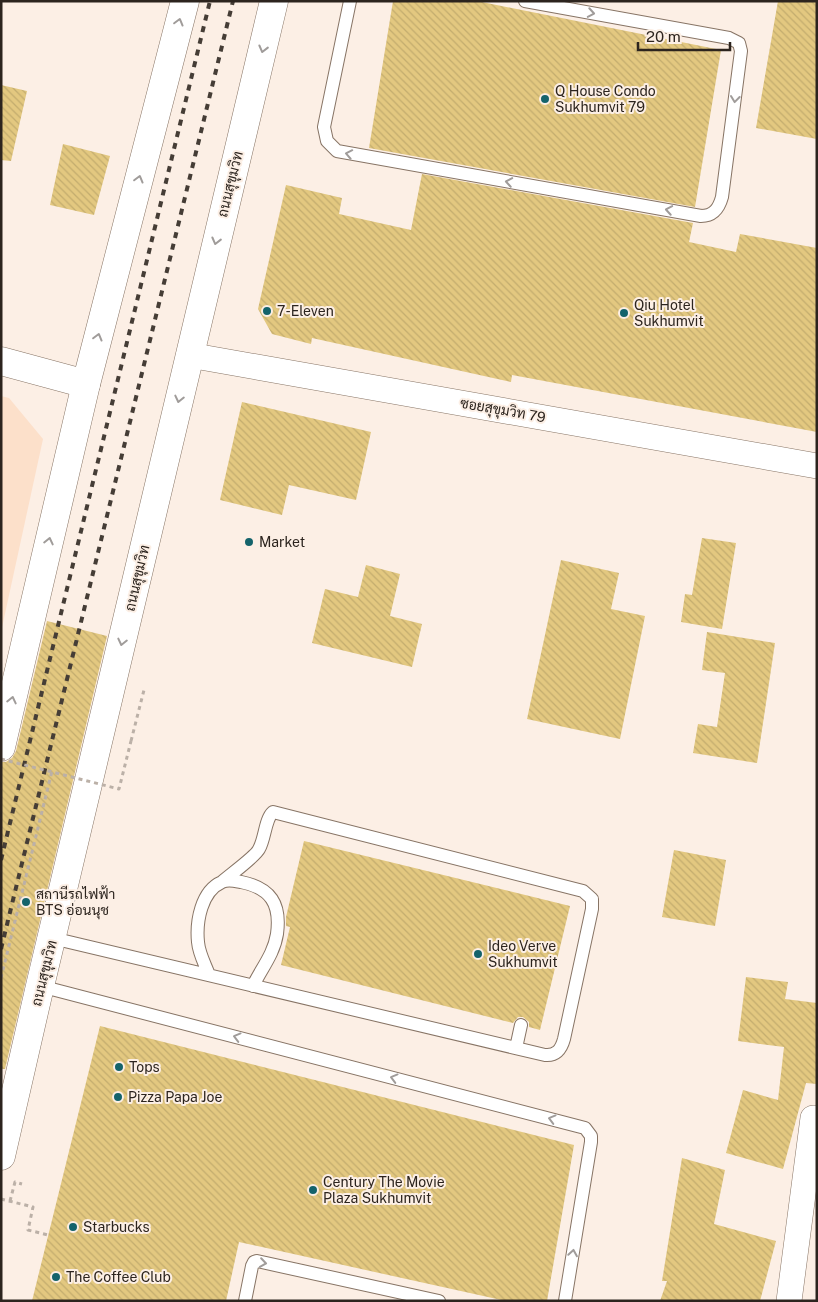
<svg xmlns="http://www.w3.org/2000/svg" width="818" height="1302" font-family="'Public Sans',Sarabun,sans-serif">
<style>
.built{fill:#fce0ca}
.building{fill:url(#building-back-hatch)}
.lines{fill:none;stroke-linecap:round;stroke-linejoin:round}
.service-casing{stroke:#877465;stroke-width:14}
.minor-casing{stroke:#877465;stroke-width:26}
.tertiary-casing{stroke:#877465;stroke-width:29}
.primary-casing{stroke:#877465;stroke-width:29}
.path{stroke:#bbb0a7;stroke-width:3;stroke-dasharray:4 4;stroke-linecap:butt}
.service{stroke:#fff;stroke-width:12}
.minor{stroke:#fff;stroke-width:25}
.tertiary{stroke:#fff;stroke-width:28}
.primary{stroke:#fff;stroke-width:28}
.rail{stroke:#453d36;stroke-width:4;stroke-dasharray:6 6;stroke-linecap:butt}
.path-bridge{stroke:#bbb0a7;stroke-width:3;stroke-dasharray:4 4;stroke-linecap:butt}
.oneway{stroke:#a09c9a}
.poi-dot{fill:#14636b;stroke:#fcefe5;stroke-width:2}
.labels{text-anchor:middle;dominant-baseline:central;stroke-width:4;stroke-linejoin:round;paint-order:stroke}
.poi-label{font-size:14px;fill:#2c241e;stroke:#fcefe5;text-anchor:start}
.street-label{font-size:14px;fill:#2c241e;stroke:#fcefe5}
</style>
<defs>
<pattern id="building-back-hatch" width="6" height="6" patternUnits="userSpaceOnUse" patternTransform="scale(1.25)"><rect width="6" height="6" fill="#e3c880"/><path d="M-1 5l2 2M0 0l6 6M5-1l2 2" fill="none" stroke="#c3ac6e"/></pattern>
</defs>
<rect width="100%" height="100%" fill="#fcefe5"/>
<path class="built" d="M1,396l8,2 34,41 -42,193z"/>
<path class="building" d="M393,1h84l244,49 -26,157 -326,-59z
M778,1h39v138l-61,-11z
M1,85l26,6 -16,70 -10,-1z
M63,144l47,12 -16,59 -44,-10z
M422,174l271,49 -4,19 47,10 4,-18 77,14v184l-305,-57 -1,7 -199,-44 -1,6 -39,-10 -14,-25 28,-124 56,13 -3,16 72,16z
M242,402l129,30 -15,68 -67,-15 -7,30 -62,-15z
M702,538l34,5 -14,86 -41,-7 4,-28 7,1z
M561,560l58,13 -8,36 34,7 -25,123 -93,-20z
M366,565l34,9 -10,42 32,8 -10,43 -100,-24 13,-54 33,8z
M47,621l60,15 -102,433h-4v-307h5l6,-4 4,-7z
M707,632l68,11 -18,120 -64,-10 5,-29 19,3 8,-54 -23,-3z
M304,841l266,65 -30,124 -11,-3v-5l-6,-5h-5l-5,6 -232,-58 9,-38 -4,-1v-9z
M674,850l52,10 -11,66 -53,-9z
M746,977l42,5 -3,17 32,4v81l-11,-1 -23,86 -57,-16 17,-63 35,10 6,-53 -46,-6z
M100,1026l474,119 -27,156h-41l-267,-59 -13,59h-194z
M682,1158l43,12 -11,54 62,17 -16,60h-100l7,-20h-5z"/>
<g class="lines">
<g class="service-casing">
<path id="service" d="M350,1l-26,126 3,14 10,10 364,65c13,0 18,-8 21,-19l19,-146 -2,-8 -10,-5 -204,-37
M52,938l493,117c11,1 16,-5 19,-16l28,-130v-10l-9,-8 -310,-79c-8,7 -8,27 -14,37 -3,7 -28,25 -36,32
M209,975c-4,-11 -10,-21 -11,-33 -2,-20 3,-51 24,-60 6,-3 13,-1 19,0 30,6 40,22 36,52 -3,20 -16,35 -24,52
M40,986l545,142 6,8v6l-26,159
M516,1048l5,-23
M245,1301l7,-35 2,-4 3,-1 182,40"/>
</g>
<g class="minor-casing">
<path id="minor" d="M189,355l628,111
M789,1301l24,-183"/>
</g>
<g class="tertiary-casing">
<path id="tertiary" d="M1,361l85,23"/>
</g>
<g class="primary-casing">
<path id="primary" d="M1,747l85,-363 99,-383
M1,1156l39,-170 234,-985"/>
</g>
<path class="path" d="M131,741l13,-51
M1,978l51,-207
M1,1199l32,8 -5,23 20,5
M10,1201l5,-19 7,2"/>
<use href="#service" class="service"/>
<use href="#minor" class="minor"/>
<use href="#tertiary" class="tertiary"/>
<use href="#primary" class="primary"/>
<path class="rail" d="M1,860l209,-859
M1,949l232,-948"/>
<path class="path-bridge" d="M1,759l118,30 12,-48"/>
</g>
<defs><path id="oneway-chevron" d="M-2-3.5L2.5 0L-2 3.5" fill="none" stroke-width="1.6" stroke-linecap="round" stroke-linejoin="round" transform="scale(1.25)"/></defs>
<g class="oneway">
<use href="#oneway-chevron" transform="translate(591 13) rotate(10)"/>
<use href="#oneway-chevron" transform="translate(179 22) rotate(-75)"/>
<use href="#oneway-chevron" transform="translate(263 49) rotate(104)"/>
<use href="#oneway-chevron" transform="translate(735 99) rotate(97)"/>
<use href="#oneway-chevron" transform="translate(349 154) rotate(-169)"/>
<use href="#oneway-chevron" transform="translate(139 179) rotate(-75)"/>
<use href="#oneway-chevron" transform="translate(509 182) rotate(-170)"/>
<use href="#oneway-chevron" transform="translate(669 210) rotate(-170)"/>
<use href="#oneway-chevron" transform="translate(216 241) rotate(104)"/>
<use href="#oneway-chevron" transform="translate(98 337) rotate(-75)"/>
<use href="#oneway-chevron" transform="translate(179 399) rotate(103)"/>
<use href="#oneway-chevron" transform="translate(49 541) rotate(-77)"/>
<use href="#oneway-chevron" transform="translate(122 642) rotate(103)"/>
<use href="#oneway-chevron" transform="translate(12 700) rotate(-77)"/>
<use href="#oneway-chevron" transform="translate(237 1037) rotate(-165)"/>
<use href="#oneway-chevron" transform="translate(394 1078) rotate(-165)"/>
<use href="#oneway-chevron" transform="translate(552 1119) rotate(-165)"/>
<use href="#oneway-chevron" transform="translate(573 1253) rotate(-81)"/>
<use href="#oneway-chevron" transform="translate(263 1263) rotate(8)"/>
</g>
<g class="poi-dot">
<circle cx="545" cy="99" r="5"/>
<circle cx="267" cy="311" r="5"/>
<circle cx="624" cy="313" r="5"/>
<circle cx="249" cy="542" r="5"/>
<circle cx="26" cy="902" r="5"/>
<circle cx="478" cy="954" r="5"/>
<circle cx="119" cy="1067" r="5"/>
<circle cx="118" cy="1097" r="5"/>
<circle cx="313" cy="1190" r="5"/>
<circle cx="73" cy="1227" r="5"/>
<circle cx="56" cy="1277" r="5"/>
</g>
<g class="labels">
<g class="poi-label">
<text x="555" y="91">Q House Condo<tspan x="555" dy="16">Sukhumvit 79</tspan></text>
<text x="634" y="305">Qiu Hotel<tspan x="634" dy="16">Sukhumvit</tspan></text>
<text x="277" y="311">7-Eleven</text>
<text x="259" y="542">Market</text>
<text x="36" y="894">สถานีรถไฟฟ้า<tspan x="36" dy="16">BTS อ่อนนุช</tspan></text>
<text x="488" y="946">Ideo Verve<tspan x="488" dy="16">Sukhumvit</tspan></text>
<text x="129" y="1067">Tops</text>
<text x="128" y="1097">Pizza Papa Joe</text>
<text x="323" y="1182">Century The Movie<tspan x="323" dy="16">Plaza Sukhumvit</tspan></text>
<text x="83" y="1227">Starbucks</text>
<text x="66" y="1277">The Coffee Club</text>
</g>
<g class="street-label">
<text transform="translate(230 184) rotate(-76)">ถนนสุขุมวิท</text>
<text transform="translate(503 410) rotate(10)">ซอยสุขุมวิท 79</text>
<text transform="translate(137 578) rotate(-77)">ถนนสุขุมวิท</text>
<text transform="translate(44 973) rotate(-76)">ถนนสุขุมวิท</text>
</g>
</g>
<rect width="818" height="1302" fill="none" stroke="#2c241e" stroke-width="5"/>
<path d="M638 42v8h92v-8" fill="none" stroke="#2c241e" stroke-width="2.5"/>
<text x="646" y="42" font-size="15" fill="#2c241e" stroke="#fcefe5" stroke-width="4" paint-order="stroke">20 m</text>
</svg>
